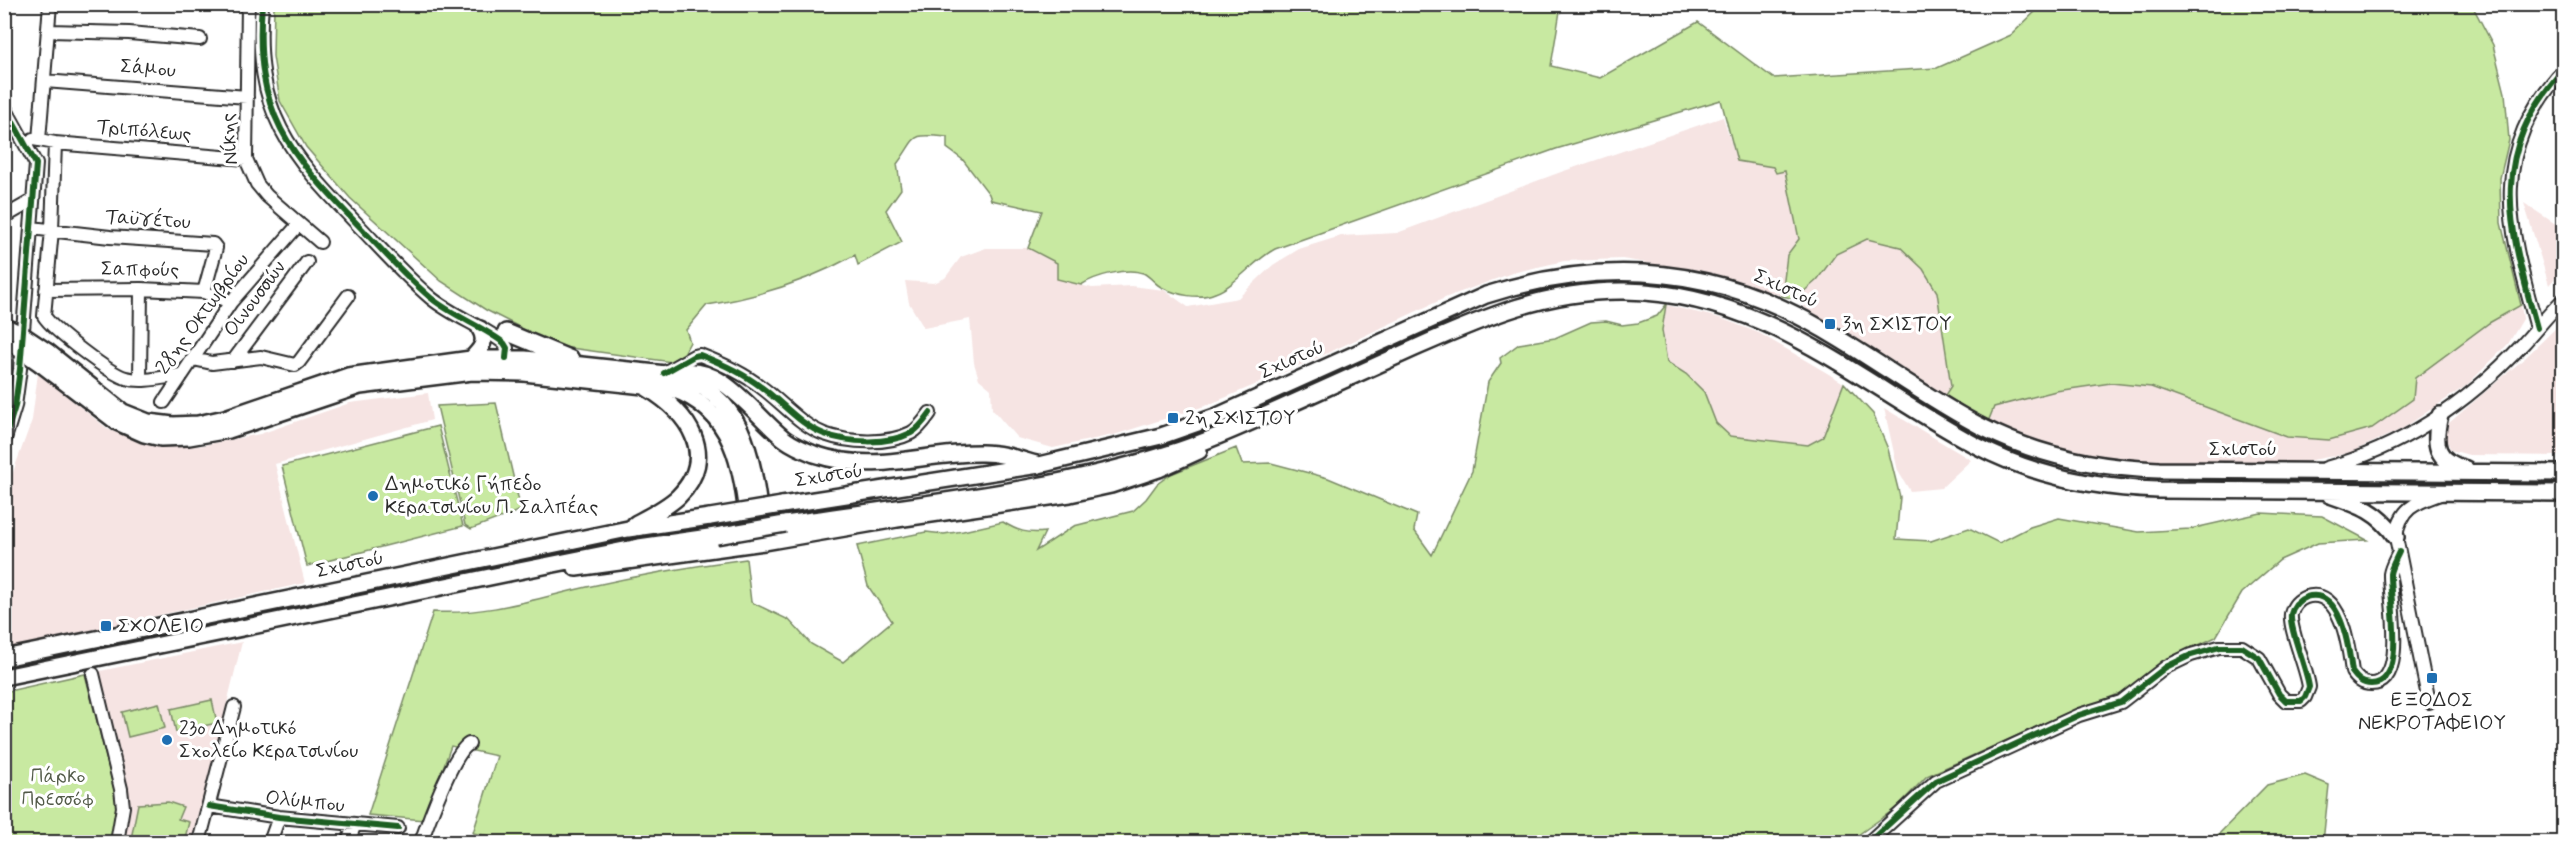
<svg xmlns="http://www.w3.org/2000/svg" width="2568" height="847" font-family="Mynerve,sans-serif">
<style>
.built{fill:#f6e4e3}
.green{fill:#c8e9a1;stroke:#7a8a66;stroke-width:1.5}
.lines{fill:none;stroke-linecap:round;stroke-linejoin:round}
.minor-casing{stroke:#2b2b2b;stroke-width:16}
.major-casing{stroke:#2b2b2b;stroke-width:20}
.minor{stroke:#fff;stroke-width:12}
.major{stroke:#fff;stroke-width:15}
.major-bridge-casing{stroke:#2b2b2b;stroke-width:20;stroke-linecap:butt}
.major-bridge{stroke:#fff;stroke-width:15}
.cycleway-casing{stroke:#fff;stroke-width:10}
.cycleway{stroke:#1b5e20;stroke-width:6}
.poi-dot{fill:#1f6fb2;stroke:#fff;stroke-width:2}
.labels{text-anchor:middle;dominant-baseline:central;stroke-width:6;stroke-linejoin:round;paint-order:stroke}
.street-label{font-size:20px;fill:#2b2b2b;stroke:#fff}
.poi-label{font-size:20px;fill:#2b2b2b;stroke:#fff;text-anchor:start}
.park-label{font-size:20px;fill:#525a48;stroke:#fff}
</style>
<rect width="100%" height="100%" fill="#fff"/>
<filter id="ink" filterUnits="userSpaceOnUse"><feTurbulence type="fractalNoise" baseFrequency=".0167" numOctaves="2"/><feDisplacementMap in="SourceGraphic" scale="12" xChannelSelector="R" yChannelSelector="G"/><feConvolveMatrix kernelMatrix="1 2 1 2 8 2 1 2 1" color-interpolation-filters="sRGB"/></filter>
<g filter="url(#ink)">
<path class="built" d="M1723,117l14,44 31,3 17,7 14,68 -12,16 -5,41 -46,-16 -51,-11 -63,-10 -58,2 -52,12 -65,24 -130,61 -109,47 -91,29 -64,14 -36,-10 -25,-29 -1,-20 -12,-10 -5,-16 -4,-44 -46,9 -15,-25 -4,-22 29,2 11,-5 16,-21 25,-9h42l29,15v16l35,9 39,-2 33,4 24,17 50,-9 35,-33 26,-16 42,-13 56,-3 164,-61z
M2524,203l39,26v40l-14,16z
M1867,239l33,8 23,22 14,23 14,94 -6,9 -123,-73 -27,-23 22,-19 19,-26z
M1666,305l54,13 39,15 85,50 -21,54 -15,8 -78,-9 -14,-13 -12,-31 -18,-18 -19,-12 -5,-32z
M2521,305l2,14 -15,25 -41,41 -65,44 -53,24 -42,8 -62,2 -117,-2 -56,-8 -41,-11 -43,-20 6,-15 62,-16 55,-8 40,4 136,50 126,-38 2,-21 74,-55z
M2563,321v135l-94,-1 -18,-5 -6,-13 4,-14 77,-66z
M38,373l71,57 48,17 42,-1 61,-12 90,-31 78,-10 4,27 -157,44 30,119 -300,66v-167l8,-10 19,-52z
M1884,408l87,52 -30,28 -31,3 -12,-20z
M242,642l-49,200h-68l-4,-3 9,-30 -30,-138z"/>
<path class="green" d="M274,5h1287l-10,61 49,12 98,-56 75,56 164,-10 74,-33 31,-30h430l21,40 12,48 4,47 -9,38 1,45 20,82 -32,18 -74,55 -2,21 -41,29 -43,12 -42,-3 -136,-50 -40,-4 -55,8 -62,16 -6,15 -43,-27 6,-9 -14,-94 -14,-23 -23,-22 -33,-8 -31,15 -19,26 -22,19 -13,-3 5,-41 12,-16 -14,-68 -9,2 -3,-6 -36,-6 -16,-61 -165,49 -281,100c-21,11 -40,37 -60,44 -16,7 -38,2 -54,-6 -6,-3 -11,-11 -18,-14 -17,-6 -48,3 -62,12l-24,-6v-16l-29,-15 14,-37 -51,-11 -2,-6 -26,-34 -16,-12v-11c-39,-4 -29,-1 -50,27l4,25 -15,21 16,32 -44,23 -3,-10c-45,25 -97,42 -148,50l-21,25 4,12 -11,21 -116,-16 -34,-15 -43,-22 -45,-29 -91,-83 -44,-51 -26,-46 -7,-45z
M1666,305l-4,25 5,32 19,12 18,18 12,31 14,13 78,9 15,-8 21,-54 29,31 15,35 12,48 -4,42 35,2 38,-13 30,15 31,-16 29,-9 80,14 51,-3 71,-16 61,3 45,24 -49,3 -38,17 -38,33 -26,44 -41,19 -49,35 -92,37 -107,48 -31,32 -48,34h-1324l-51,-9 24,-77 -46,-10 -27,74 -56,-5 65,-203c55,3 101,-13 154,-25 53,-12 105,-21 159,-28l5,43 38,18 22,24 32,18 49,-41 -24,-35 -11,-40 69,-14 18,2 19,-3 40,-9c14,9 25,12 42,10l-9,19 38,-25 59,-15 13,-12 11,-15 14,-10 65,-26 6,16 29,-1 57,15 89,37 -3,15 18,25 40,-84 16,-89 13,-19 -1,-5 19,-14 36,-6 36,-16 15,-1 16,4 16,-2 19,-7z
M496,403l25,107 -50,19 -6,-4 -28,-119z
M438,426l25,100 -156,40 -25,-100z
M85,674l33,131 -2,37h-111l-1,-150z
M212,700l5,23 -41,9 -5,-23z
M159,703l6,25 -37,9 -6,-25z
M2305,775l24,10 -6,57h-112l56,-57z
M168,802l15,5 -5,12 11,3 -5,20h-39l-14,-3 7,-35z"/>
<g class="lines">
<g class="minor-casing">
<path id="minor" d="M248,4l-2,155 11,25 10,12 53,46
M262,4c-9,110 27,149 98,223 23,24 46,50 71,71 22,18 51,28 73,45l3,5 -1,10
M49,31l80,2 71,6
M45,81l202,16
M4,106l32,58 -16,205 -5,37 -11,36
M33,139l6,1 11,-136
M39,140l16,3 191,16
M55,143l-3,87 -8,86c9,14 66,58 82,62 17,5 38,-1 55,-3
M4,217l28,-16
M31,228l79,9 103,7 3,4 -12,44
M46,290l95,-1 63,3 27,10
M2537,328c-28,-102 -51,-173 27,-259
M193,359l19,4 49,-6 34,8 4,-3 49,-66
M233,361l74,-99
M664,373l30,-17 6,-1c21,8 43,18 61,32 21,15 39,38 63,47 25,9 63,11 87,-1 8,-4 14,-13 19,-20
M140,380l1,-91
M164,402l67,-100 68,-78
M2326,468c77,-21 143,-66 197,-124 14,-15 26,-31 41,-45
M93,674l28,115 2,18 -6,35
M2429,702l-33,-165c4,-29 19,-34 44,-43
M209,806l70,11 119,11
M199,842l35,-135
M270,842l9,-25
M348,842l7,-18
M421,842c7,-20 32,-89 48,-98
M1869,842l67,-61 143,-66 42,-13 45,-35 25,-12 28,-8h23l17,11 20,36 7,7h15l4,-4 4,-10c-2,-18 -20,-58 -18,-73 2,-8 7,-14 15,-17 36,-11 43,53 46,75 5,7 10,12 19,12 38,0 18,-87 19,-110 1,-7 6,-15 9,-22"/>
</g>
<g class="major-casing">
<path id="major" d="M4,326l17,8
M506,332l65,27
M48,352l75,60 25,10 25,3 25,-1 27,-6 123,-42 123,-17h54l150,16c79,23 78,99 89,167
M471,359c9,-9 17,-17 9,-30
M41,364l76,58 27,12 17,4 28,-1 40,-7 131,-44 112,-14 52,1 148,16c70,24 70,92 79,155
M678,374c42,-14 78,44 108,66 8,6 18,10 28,14 63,21 107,-2 168,-1 19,0 36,6 54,11
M2440,415c-7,29 -5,46 26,54
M2330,495c29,10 48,16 66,42
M782,505l257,-40 122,-29 54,-19 271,-122c100,-32 199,-32 296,13 71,33 132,84 202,120 55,28 114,40 175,42l405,3
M635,524c15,-8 31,-16 43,-27 42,-42 9,-85 -31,-109
M785,524c131,-20 268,-32 395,-74 40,-13 77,-31 115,-48 40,-18 80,-36 120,-54 70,-31 132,-58 210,-57 143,3 231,90 350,154 56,30 120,43 183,45l406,3
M576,568l188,-26 133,-23 173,-25 41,-9 48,-16 40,-18
M4,658l624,-129 82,-12
M4,677l510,-105 125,-25 77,-11"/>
</g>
<use href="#minor" class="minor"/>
<use href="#major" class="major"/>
<g class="major-bridge-casing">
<path id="major-bridge" d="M21,334l27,18
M15,346l26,18
M710,517l72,-12
M716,536l69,-12"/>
</g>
<use href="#major-bridge" class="major-bridge"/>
<g class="cycleway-casing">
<path id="cycleway" d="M262,4c-9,110 27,149 98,223 23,24 46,50 71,71 22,18 51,28 73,45l3,5 -1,10
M4,106l32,58 -16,205 -5,37 -11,36
M2537,328c-28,-102 -51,-173 27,-259
M664,373l30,-17 6,-1c21,8 43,18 61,32 21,15 39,38 63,47 25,9 63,11 87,-1 8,-4 14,-13 19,-20
M209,806l70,11 119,11
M1869,842l67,-61 143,-66 42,-13 45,-35 25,-12 28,-8h23l17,11 20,36 7,7h15l4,-4 4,-10c-2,-18 -20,-58 -18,-73 2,-8 7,-14 15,-17 36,-11 43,53 46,75 5,7 10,12 19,12 38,0 18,-87 19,-110 1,-7 6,-15 9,-22"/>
</g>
<use href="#cycleway" class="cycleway"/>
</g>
</g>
<g class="poi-dot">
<rect x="1824" y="318" width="12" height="12" rx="3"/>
<rect x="1167" y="412" width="12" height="12" rx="3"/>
<circle cx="373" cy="496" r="6"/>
<rect x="100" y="620" width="12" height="12" rx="3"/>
<rect x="2426" y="672" width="12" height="12" rx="3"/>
<circle cx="167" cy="740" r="6"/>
</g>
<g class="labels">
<g class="street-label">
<text transform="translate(148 69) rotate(5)">Σάμου</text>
<text transform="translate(144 131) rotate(5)">Τριπόλεως</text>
<text transform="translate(230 139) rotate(-94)">Νίκης</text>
<text transform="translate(148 220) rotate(4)">Ταϋγέτου</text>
<text transform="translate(140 270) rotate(1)">Σαπφούς</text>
<text transform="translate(1786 289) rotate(24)">Σχιστού</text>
<text transform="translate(255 299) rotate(-53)">Οινουσσών</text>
<text transform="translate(203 314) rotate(-54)">28ης Οκτωβρίου</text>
<text transform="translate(1292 360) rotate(-24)">Σχιστού</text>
<text x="2243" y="449">Σχιστού</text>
<text transform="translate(829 476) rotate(-9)">Σχιστού</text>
<text transform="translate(350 565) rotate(-12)">Σχιστού</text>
<text transform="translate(305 802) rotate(6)">Ολύμπου</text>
</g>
<g class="poi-label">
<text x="1842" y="324">3η ΣΧΙΣΤΟΥ</text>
<text x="1185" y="418">2η ΣΧΙΣΤΟΥ</text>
<text x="385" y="484">Δημοτικό Γήπεδο<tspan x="385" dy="23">Κερατσινίου Π. Σαλπέας</tspan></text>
<text x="118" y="626">ΣΧΟΛΕΙΟ</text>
<text x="2432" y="700" text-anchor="middle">ΕΞΟΔΟΣ<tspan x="2432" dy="23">ΝΕΚΡΟΤΑΦΕΙΟΥ</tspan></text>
<text x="179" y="728">23o Δημοτικό<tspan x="179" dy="23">Σχολείο Κερατσινίου</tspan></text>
</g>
<g class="park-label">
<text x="58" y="776">Πάρκο<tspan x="58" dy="23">Πρεσσόφ</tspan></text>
</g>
</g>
<rect width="2568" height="847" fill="none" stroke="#fff" stroke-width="24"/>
<rect x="12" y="12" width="2544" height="823" fill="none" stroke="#2b2b2b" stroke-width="2" filter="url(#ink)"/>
</svg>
